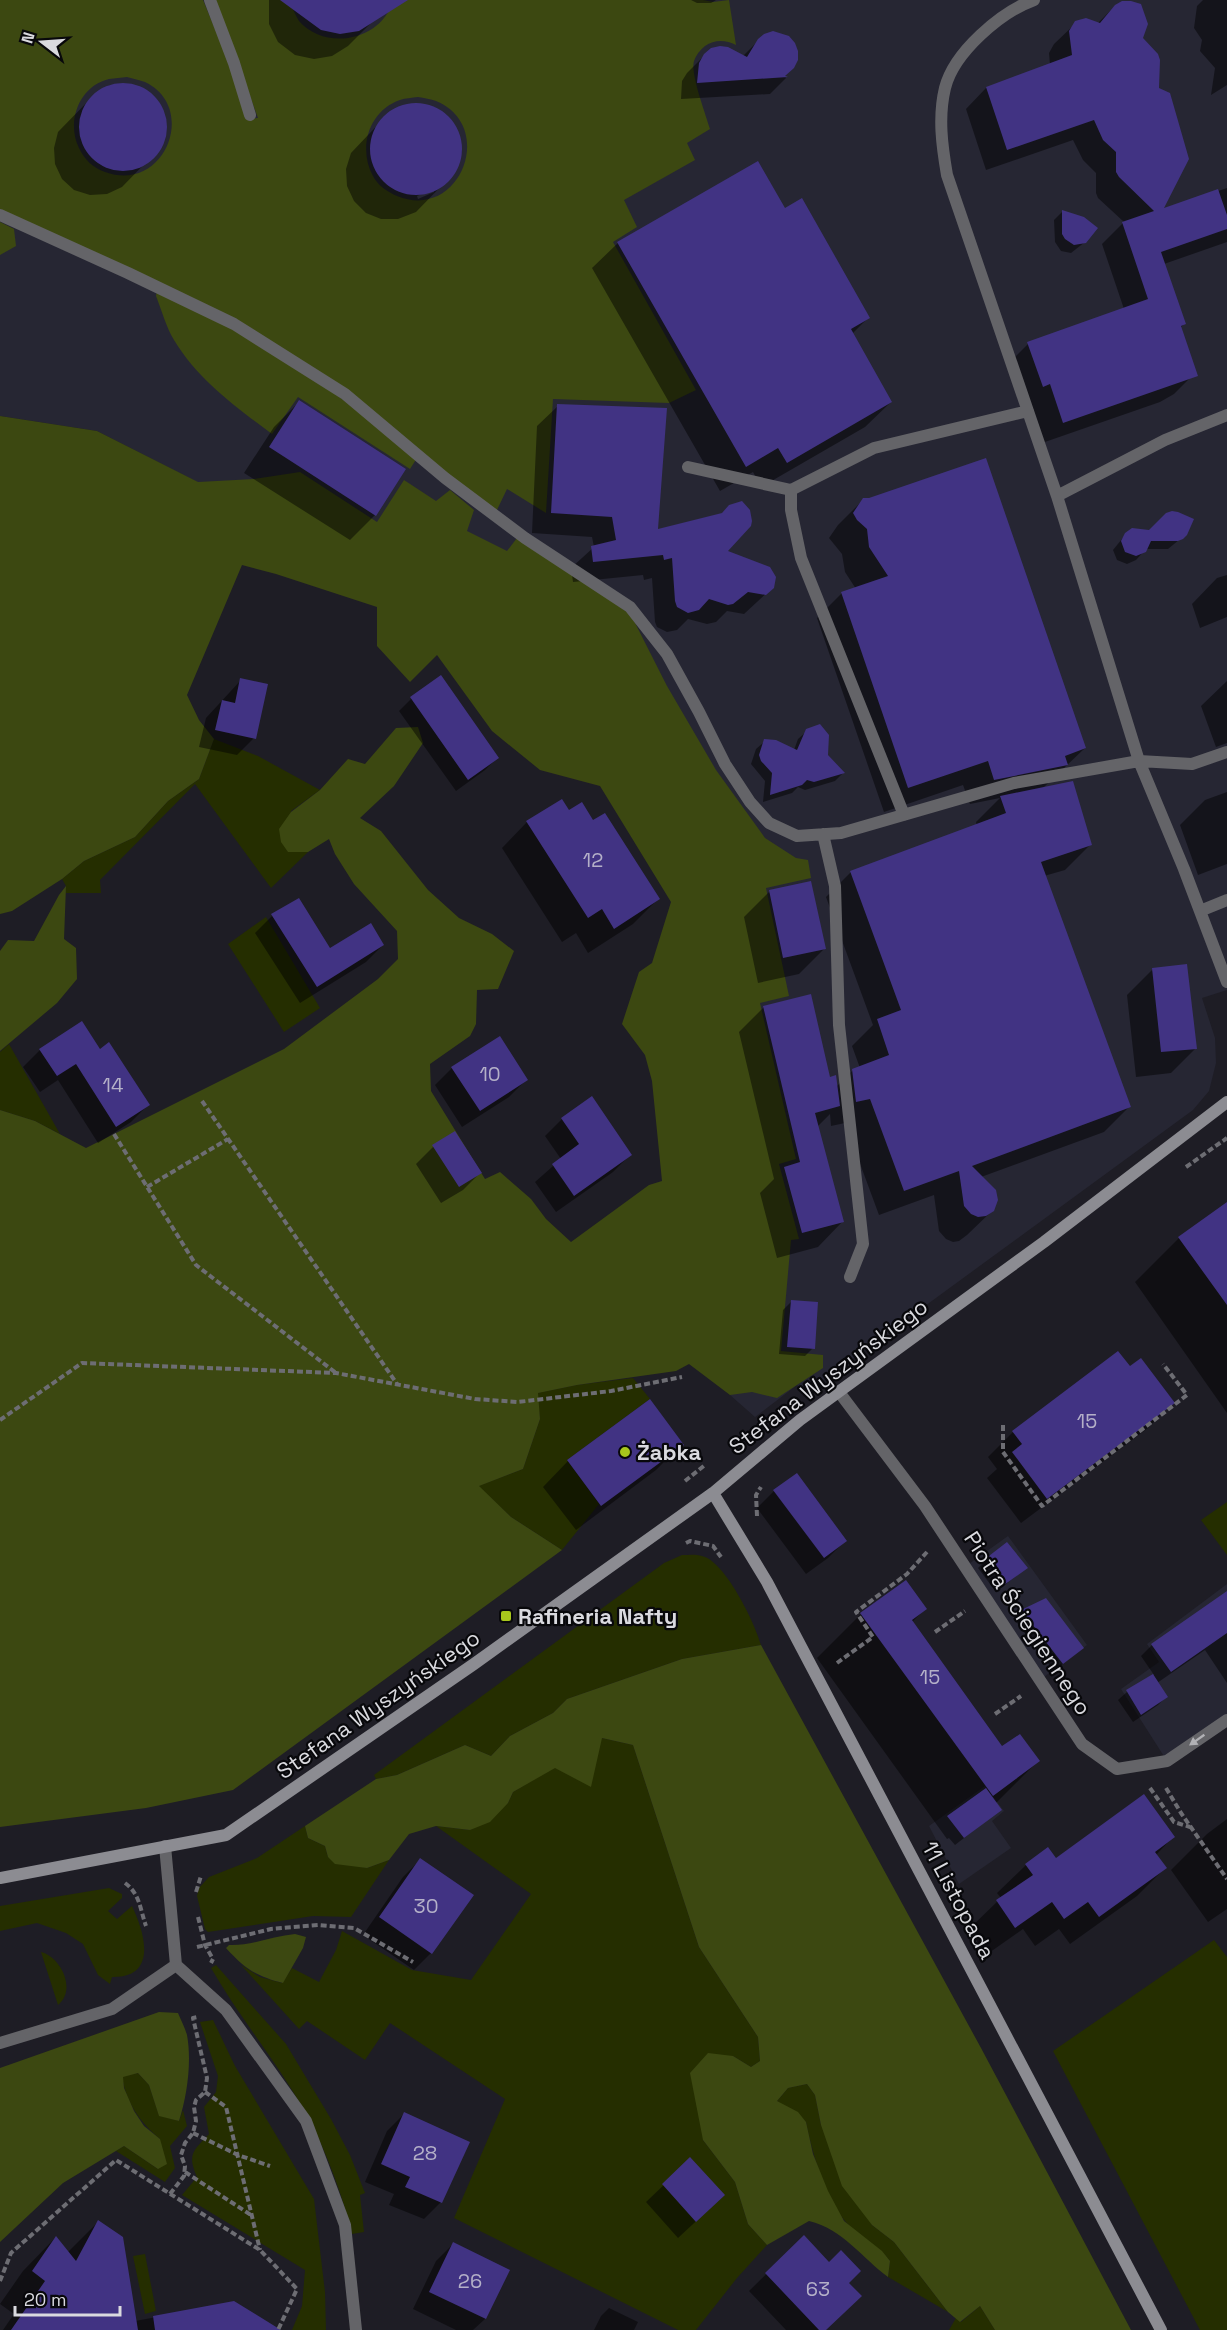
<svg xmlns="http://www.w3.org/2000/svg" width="1227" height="2330" font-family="'Space Grotesk',sans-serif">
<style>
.built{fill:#262633}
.green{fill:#252e00}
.forest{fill:#3c4811;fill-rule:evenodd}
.shadow{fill:#0007;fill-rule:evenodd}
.building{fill:#413383}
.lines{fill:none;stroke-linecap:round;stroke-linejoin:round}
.path{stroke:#6d6d73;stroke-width:4;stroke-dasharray:6 3;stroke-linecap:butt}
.lane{stroke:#646468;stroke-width:12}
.street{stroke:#646468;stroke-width:12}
.secondary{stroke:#8c8c92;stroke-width:12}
.oneway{fill:#b1b1b5}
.poi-dot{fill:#a8c71c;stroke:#08080b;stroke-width:2}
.labels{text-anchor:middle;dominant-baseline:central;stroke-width:4.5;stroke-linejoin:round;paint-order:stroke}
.number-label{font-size:20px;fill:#b4b0c8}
.street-label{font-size:22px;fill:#dadadf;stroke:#08080b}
.poi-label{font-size:22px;font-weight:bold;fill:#dadadf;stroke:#08080b;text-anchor:start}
</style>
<rect width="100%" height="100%" fill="#1e1d25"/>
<path class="built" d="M0,0h1227v990l-25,8 13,40 1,25 -7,28 -16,19 -387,283 -9,-8 -42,32 -25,-22 15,-192 -38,-295 -139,-237 -471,-240 -97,-15z
M1008,1536l79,109 -47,35 -74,-114z
M1227,1584v136l-60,41 -46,-72 38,-27 -12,-18z
M985,1786l19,25 -12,10 19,27 -52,36 -30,-58z"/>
<path class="green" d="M214,739l44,17 62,34 -29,21 -4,40 21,1 -37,36 -76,-104 -95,96 1,13h-35v-7l-4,-7 22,-18 51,-24 33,-36 31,-22z
M266,917l54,91 -36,24 -56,-88z
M9,1044l51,90 -25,-13 -35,-11v-58z
M633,1378l17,21 -83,61 32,44 -37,46 -51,-33 -33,-31 45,-17 17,-50 -3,-26 40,-8z
M1227,1502v53l-26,-35z
M682,1555c6,0 14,-1 20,1 23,5 53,67 59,89l-79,14 -115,40 -14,14 -43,23 -19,20 -26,-11 -68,30 -21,4 -2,-4 290,-212z
M602,1738l31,7 66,202 59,90 2,24 -9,6 -18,-11 -30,84 32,42 13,42 19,21 -30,33 -41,52h-18l-224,-112 51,-119 -115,-76 -25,37 -58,-39 -8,8 -58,-64 19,12 22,6 10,-15 27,14 17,-32 6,-19 70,39 59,10 60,-86 -95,-68 34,4 38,-27 5,-11z
M305,1826l3,12 17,8 3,11 39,11 22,-8 -38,57 -38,-1 -105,16 -3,-3 -8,-33 2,-8 10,-11 48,-19z
M109,1888l13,6v4l-14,13 9,8 15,-13c13,27 26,72 -20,71l-2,7 -12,-9 -15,-31 -17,-11 -29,-10 -37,8v-25z
M1214,1940l13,17v373h-27l-147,-279z
M41,1952c20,5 36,38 17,53z
M216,1965l70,79 45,75 19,36 15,38 -5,2 4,37 -12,2c-10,-40 -24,-78 -43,-115 -28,-52 -68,-99 -98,-151z
M213,2020l22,46 79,133 11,93 1,38h-34l10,-24 3,-36 -123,-75 15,-18c-10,-23 -4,-26 12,-43l-5,-27 12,-15 2,-16 -18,-54z
M138,2073l11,12 10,30 20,6 4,-11 4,16 -17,20 5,22 -10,14 -49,-31 8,-5 34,23 2,-30c-20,-17 -34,-36 -38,-63z
M807,2084l8,11 6,30 51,100 22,17 54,70 -60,-35 2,-16c-12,-16 -32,-24 -45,-40 -20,-24 -33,-69 -39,-99l-29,-21 11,-13z
M145,2254l11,57 -11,3 -12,-58z
M980,2306l15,24h-46l7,-12 5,4z"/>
<path class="forest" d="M0,0h203l27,65 17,54 11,-1 -43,-118h73c4,6 7,15 11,21 27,31 84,19 94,-21h310l10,2 16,-2 7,45c-10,-5 -21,-6 -31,1 -5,4 -9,9 -11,15 -4,12 12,54 16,68l-23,14 8,17 -71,40 13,27 -24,15 83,148 -27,13 -116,-4 -7,114 -39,-24 -11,23 -260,-191 -236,-110zM127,77c6,2 13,3 18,5 54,26 19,112 -40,90 -12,-4 -21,-13 -26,-24 -13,-26 0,-62 30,-69 6,-1 12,-1 18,-2zM418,97c6,1 13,2 18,4 61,25 24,121 -39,95 -9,-4 -19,-10 -24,-20 -15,-27 -5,-65 27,-76 5,-2 12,-2 18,-3z
M0,222l14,7 2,17 -16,9z
M157,290l75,37 111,71 74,60 -7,11 -112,-72 -26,37c-36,-27 -74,-54 -98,-94 -8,-13 -12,-29 -18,-44z
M0,416l97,15 101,51 56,-3 46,-7 77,50 27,-42 32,21 14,-11 24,20 -7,21 40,20 10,-13 73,47 41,30 36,71 49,84 49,68 31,20 12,2 3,18 -45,10 23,108 -29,7 36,156 -17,5 20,75 -8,1 -10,111 42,4v13l-46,30 -25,-6 -22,3 -41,-31 -13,7 -99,14 -39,8 2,26 -17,50 -44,17 32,31 51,33 -329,240 -87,18 -146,19v-717l35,11 51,27 198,-99 94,-70 20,-20 -1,-28 -43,-47 -19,-30 -6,-15 -21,13h-20l-7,-10 -2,-13 12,-17 29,-22 28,-31 17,5 31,-36 22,-1 5,16 -29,43 -34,32 21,13 47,59 31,28 33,16 22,17 -16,38 -21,1 -1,34 -6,12 -40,28 1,27 54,88 15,-7 31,27 15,20 25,23 78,-57 13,-4 -10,-100 -7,-26 -23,-31 17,-52 13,-9 19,-61 -71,-116 -60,-16 -48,-39 -55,-76 -27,27 -33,-36v-39l-101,-33 -34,-9 -55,130 12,25 15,19 -15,40 -31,22 -33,36 -51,24 -22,18 -50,32 -12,3z
M66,886l-2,53 12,9 1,31 -20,24 -57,48v-100l8,-11 26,1 25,-46z
M761,1645l220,403 150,282h-136l-15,-24 -20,16 -12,-10 -54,-70 -22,-17 -30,-39 -21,-61 -6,-30 -8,-11 -19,4 -11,13 21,11 8,10 7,32 15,37 16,30 38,30 8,10 -2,16c-26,-19 -45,-48 -79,-56l-42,24 -19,-21 -13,-42 -32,-42 -13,-67 18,-20 25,3 18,11 9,-6 -2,-24 -59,-90 -66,-202 -31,-7 -11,49 -36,-19 -42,24 -5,11 -18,19 -20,8 -34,-4 -27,8 -20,26 -22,8 -32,-4 -7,-7 -3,-11 -17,-8 -3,-12 71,-47 21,-4 68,-30 26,11 19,-20 43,-23 14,-14 115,-40z
M295,1934l11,3 -3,11 -20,35c-27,-7 -38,-14 -57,-35l3,-3c22,1 44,-9 66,-11z
M159,2012l19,1c3,7 7,15 9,22 5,27 0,61 -8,86l-20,-5 -10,-31 -11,-12 -15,4 1,11 10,23 10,15 16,13 7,25 -9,5 -34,-23 -61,37 -63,59v-174z"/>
<path class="shadow" d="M269,0h117l-12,20 -26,26 -16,10 -18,3 -19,-4 -17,-13 -9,-18z
M691,0h25l-5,3h-14z
M1203,0h24v85l-16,10 4,-27 -15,-17 2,-11 -8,-12 3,-22z
M1115,6l26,33 20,171 66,-22v54l-63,22 21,59 -5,5 15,45 -21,21 -14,8 -118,41 -35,-78 21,-21 96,-35 -22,-65 22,-22 -26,-24 -2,-5v-20l-13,-13 -10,-20 -87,30 -20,-61 20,-21 64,-23 -1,-12 5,-9 22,-21h22z
M759,40l27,38 -16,16 -89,5 1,-18 5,-8 18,-18 38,1z
M126,84l17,5 13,10 8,15 1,17 -5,17 -38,39 -15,7 -17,1 -16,-5 -12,-11 -7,-15 -1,-16 4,-16 37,-38 15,-9z
M418,104l16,3 13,9 11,17 4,19 -6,19 -40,41 -18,7h-17l-15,-6 -12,-12 -7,-15 -1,-17 5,-16 37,-39 14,-8zM434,189v3l-16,7 -1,-3z
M757,163l27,47 84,108 -16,16 39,68 -26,25 -104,60 -8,-15 -33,19 -128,-223 26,-25z
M1062,212l23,30 -14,11 -10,-2 -6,-9 -1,-22z
M299,402l76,113 -25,25 -106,-67 30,-46z
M558,406l99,125 68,21 48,35 -29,27 -17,-3 -11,11 -9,2 -19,-5 -11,11 -10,2 -10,-5 -2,-5 -3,-44 -8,2 -1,-5 -70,7 -2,-14 23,-21 -2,-10 -60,-4 5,-107z
M863,500l222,248 -43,41 48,56 -25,25 -21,6 85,231 -25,25 -123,45 12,33 -26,25 -8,6 -6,1 -7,-3 -7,-8 -5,-36 -55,20 -34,-92 -14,3 -1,-12 -13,13 26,94 -25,26 -41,11 -17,-65 14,-14 -35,-147 25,-25 72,80 17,-17 7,-2 -8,-22 21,-21 -47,-128 25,-25 126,-46 -1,-4 24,-24 -30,6 -7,-19 -79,27 -67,-194 25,-25 14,-4 -11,-17 -3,-18 -13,-16 9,-13z
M1126,534l59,1 -17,14h-22l-10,11 -9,4 -10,-4 -4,-10z
M1227,575v42l-27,11 -8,-24 25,-26z
M441,678l56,80 -12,12 -29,21 -57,-80 12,-12z
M241,680l13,58 -17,17 -38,-8 7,-29z
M1227,681v62l-11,4 -15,-41z
M807,731l36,42 -8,8 -30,9 -7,-3 -6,6 -29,9 2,-21 -14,-17 5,-15 9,-8 29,9 4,-11z
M1227,792v72l-29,11 -18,-50 25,-25z
M569,812l23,10 66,77 -25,25 -45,29 -12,-20 -14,9 -60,-94 25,-26z
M769,892l55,57 -25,25 -41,9 -14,-66z
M272,916l58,34 53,-5 -17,17 -66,41 -45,-70z
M1152,970l44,78 -25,25 -35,4 -9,-82z
M40,1050l59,1 49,54 -17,17 -33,21 -40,-63 -18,12 -17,-25z
M452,1068l74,12 -17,17 -47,30 -27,-42z
M562,1119l68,36 -17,17 -57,40 -21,-30 26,-23 -16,-23z
M455,1133l25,40 -17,17 -22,13 -25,-39 17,-17z
M1227,1203v210l-92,-131 44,-44z
M791,1302l22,46 -8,8 -26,-2 4,-44z
M1130,1368l43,34 -25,26 -127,95 -34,-45 10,-9 -9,-12 25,-25z
M682,1444l-26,26 -80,60 -33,-43 25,-26z
M774,1491l71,50 -17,17 -22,16 -49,-66z
M986,1560l40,8 -30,24 -18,-24z
M1227,1592v91l-22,-33 -48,33 9,14 -8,8 -25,17 -15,-22 9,-8 27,-17 -13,-19 11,-11z
M925,1609l-14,14 91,125 36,13 -43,43 5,6 -45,35 -6,-7 -2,1 -130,-181 44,-44z
M1022,1611l60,37 -28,23 -40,-52z
M1227,1819v90l-19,13 -37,-52 36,-36z
M1173,1837l-17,18 9,13 -28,28 -67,48 -11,-15 -24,17 -12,-17 -37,26 -17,-26 32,-31 -4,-5 29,-28 22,-16 7,11z
M420,1860l52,35 -41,58 -17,17 -51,-35 40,-58z
M404,2114l37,88 -17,17 -35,-14 5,-11 -29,-12 22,-51z
M690,2160l16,52 -28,26 -32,-36z
M98,2222l37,99 98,-18 15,27h-245l11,-16 -14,-10 23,-33 32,-33 12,15z
M804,2237l43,46 -22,47h-39l-37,-39z
M453,2244l55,26 -23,49 -12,11h-17l-43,-21 23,-48z
M609,2308l29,14 -4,8h-40l7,-14z"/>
<path class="building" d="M280,0h128l-49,31 -19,3 -19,-4z
M1122,1h9l10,3 7,20 -5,14 15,16 2,6 -1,28 11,5 19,66 -25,49 54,-19 9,26v14l-66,23 25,72 -5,2 17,50 -135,47 -13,-39 -7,3 -16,-45 121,-43 -26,-77 32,-11 -35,-34 -3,-5v-20l-13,-12 -9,-20 -87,30 -21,-63 86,-32 -3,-24 6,-10 11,-3 14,5 15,-18z
M773,31l16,5 6,7 3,8v9l-4,8 -9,8 3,1 -91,6 2,-20 5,-9 7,-6 9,-2 8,1 19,10 11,-18 6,-5z
M79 127a44 44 0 1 1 88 0a44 44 0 1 1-88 0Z
M370 149a46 46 0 1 1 92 0a46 46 0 1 1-92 0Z
M758,161l27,47 17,-10 68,120 -19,11 41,73 -105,61 -9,-15 -32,19 -129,-225z
M1062,210l22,7 14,11 -12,15 -12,2 -9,-6 -3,-5z
M299,400l107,69 -30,47 -107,-69z
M557,404l110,4 -9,121 64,-16 7,-8 13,-4 8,9 2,11 -1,5 -23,25 42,16 6,10 -2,11 -8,7 -18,-3 -15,12 -5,1 -19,-6 -10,11 -11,3 -11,-6 -2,-6 -3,-43 -8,2 -1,-5 -70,7 -2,-16 25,-6 -4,-23 -61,-4z
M986,458l100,290 -21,8 3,9 -74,15 -6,-19 -80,27 -67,-196 47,-16 -19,-29 -2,-18 -10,-9 -4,-7 10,-15h6z
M1172,511l6,1 16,7 -7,16 -4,4 -5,2h-27l-5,11 -10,4 -11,-4 -4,-11 4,-8 7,-5 17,2 17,-17z
M441,675l58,83 -31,22 -58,-83z
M240,678l28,6 -12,55 -41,-9 7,-30 13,3z
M820,724l9,11 -1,20 17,18 -31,9 -7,-2 -5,5 -32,10 2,-22 -11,-12 -2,-6 5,-16 12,1 21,10 9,-21z
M1073,781l19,64 -51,17 90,245 -159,59 24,24 2,10 -4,11 -8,5 -8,1 -7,-3 -7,-8 -5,-35 -55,20 -34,-92 -14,3 -4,-33 37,-14 -12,-36 24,-9 -51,-139 156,-58 -6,-17z
M562,799l7,11 13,-8 11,18 12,-7 55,86 -46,30 -12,-20 -14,9 -62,-97z
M811,881l15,68 -43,9 -14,-68z
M299,898l31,50 41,-25 13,22 -67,42 -46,-73z
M1187,964l10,85 -36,3 -9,-84z
M811,994l19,83 6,-2 4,31 -25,7 29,109 -42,11 -18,-66 16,-5 -37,-156z
M82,1021l18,28 9,-7 41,63 -34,22 -40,-63 -19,12 -18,-27z
M500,1036l28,44 -48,31 -29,-44z
M592,1096l40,59 -58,41 -22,-32 27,-20 -18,-26z
M455,1131l27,42 -23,14 -27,-42z
M1227,1202v103l-49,-68z
M791,1300l27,2 -3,47 -28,-2z
M1118,1351l12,15 11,-8 34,45 -128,96 -35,-47 10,-8 -10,-13z
M650,1399l34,46 -83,61 -34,-46z
M797,1473l50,68 -23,17 -51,-68z
M1007,1542l21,26 -24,17 -19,-26z
M906,1580l21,29 -15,11 90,126 18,-12 20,27 -47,35 -133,-183z
M1227,1591v42l-56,39 -20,-28z
M1046,1598l38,50 -21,16 -42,-54z
M1153,1674l15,23 -27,18 -15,-25z
M986,1788l16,22 -38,28 -17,-22z
M1144,1794l31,43 -20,15 12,16 -68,49 -11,-15 -24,17 -12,-17 -37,26 -19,-28 37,-25 -8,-11 23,-17 8,11z
M420,1858l54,37 -42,59 -53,-37z
M404,2112l66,30 -28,61 -37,-16 5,-10 -29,-13z
M690,2157l35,38 -29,27 -34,-38z
M98,2220l25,17 15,93h-127l34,-49 -13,-10 24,-35 20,25z
M804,2235l25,27 12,-12 20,21 -12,12 13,13 -36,34h-7l-54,-57z
M453,2242l57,28 -24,49 -57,-27z
M234,2301l47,29h-126l-2,-14z"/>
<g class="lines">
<path class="path" d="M202,1101l195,283
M114,1134l82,131 140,108
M1186,1167l41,-29
M147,1187l81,-48
M0,1420l82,-57 254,10 139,26 43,3 93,-11 71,-14
M1003,1425v27l39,54 145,-111 -24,-31
M685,1481l20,-16
M757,1516l-1,-21 5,-8
M686,1543l4,-2 23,5 8,11
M935,1632l30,-21
M837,1663l36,-26 -17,-25 51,-38 20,-22
M995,1714l26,-18
M1150,1788l24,34 16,5
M1166,1788l15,25 46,66
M125,1883c15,11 15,26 21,43
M196,1892l5,-16
M198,1917l7,28 8,14 -2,4
M197,1947l74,-18 48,-4 35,3 59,34
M205,2092l21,15 34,143
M193,2133l45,22 32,11
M185,2172l66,43
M170,2194l14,-18 1,-10 -4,-11 4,-12 8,-10 3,-12 -2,-14 2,-7 9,-8 2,-14 -14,-60 5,-1
M0,2281l11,-28 105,-93 144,90 37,39 -19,41"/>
<path class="lane" d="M210,0l24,63 16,52
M1034,0c-33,12 -80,52 -89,88 -7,29 -3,58 2,87l110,321 82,265 45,108 43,113
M0,215l128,58 106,51 111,70 100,84 80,60 105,69 37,47 32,58 26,52 25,38 19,21 28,13 44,-3 173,-50 125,-22 53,3 35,-12
M688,467l103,23 83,-42 154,-37
M791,490v20l10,48 103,257
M1057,496l108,-56 62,-25
M823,834l12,52 4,139 24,219 -13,33
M1200,911l27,-11"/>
<path class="street" d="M839,1392l86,114 157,238 35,25 50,-8 60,-41
M165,1846l11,119 50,45 80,111 39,104 11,105
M0,2043l112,-34 64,-44"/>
<path class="secondary" d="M713,1493l54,89 394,748
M0,1878l226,-43 248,-171 239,-171 87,-73 244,-178 183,-140"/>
</g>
<defs><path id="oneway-solid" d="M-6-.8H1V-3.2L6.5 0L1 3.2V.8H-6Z" transform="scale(1.5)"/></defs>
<use class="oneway" href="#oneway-solid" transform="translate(1197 1740) rotate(145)"/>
<g class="poi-dot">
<circle cx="625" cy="1452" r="6"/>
<rect x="500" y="1610" width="12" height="12" rx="3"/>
</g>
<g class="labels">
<g class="number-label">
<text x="593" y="860">12</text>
<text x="490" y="1074">10</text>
<text x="113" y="1085">14</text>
<text x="1087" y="1421">15</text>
<text x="930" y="1677">15</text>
<text x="426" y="1906">30</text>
<text x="425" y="2153">28</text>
<text x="470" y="2281">26</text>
<text x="818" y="2289">63</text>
</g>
<g class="street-label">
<text transform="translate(828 1376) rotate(-37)">Stefana Wyszyńskiego</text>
<text transform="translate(1028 1623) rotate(57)">Piotra Ściegiennego</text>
<text transform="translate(378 1704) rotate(-35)">Stefana Wyszyńskiego</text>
<text transform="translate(959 1900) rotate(62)">11 Listopada</text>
</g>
<g class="poi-label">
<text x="637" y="1452">Żabka</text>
<text x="518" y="1616">Rafineria Nafty</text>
</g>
</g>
<g transform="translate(42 42) rotate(287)" stroke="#08080b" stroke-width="4.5" paint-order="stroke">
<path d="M0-4.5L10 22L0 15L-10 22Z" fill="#dadadf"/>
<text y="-9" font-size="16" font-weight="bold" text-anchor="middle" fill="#dadadf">N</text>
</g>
<path d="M15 2306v9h105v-9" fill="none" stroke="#dadadf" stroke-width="3"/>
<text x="24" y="2306" font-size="18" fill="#dadadf" stroke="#08080b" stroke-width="4.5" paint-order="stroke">20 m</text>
</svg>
